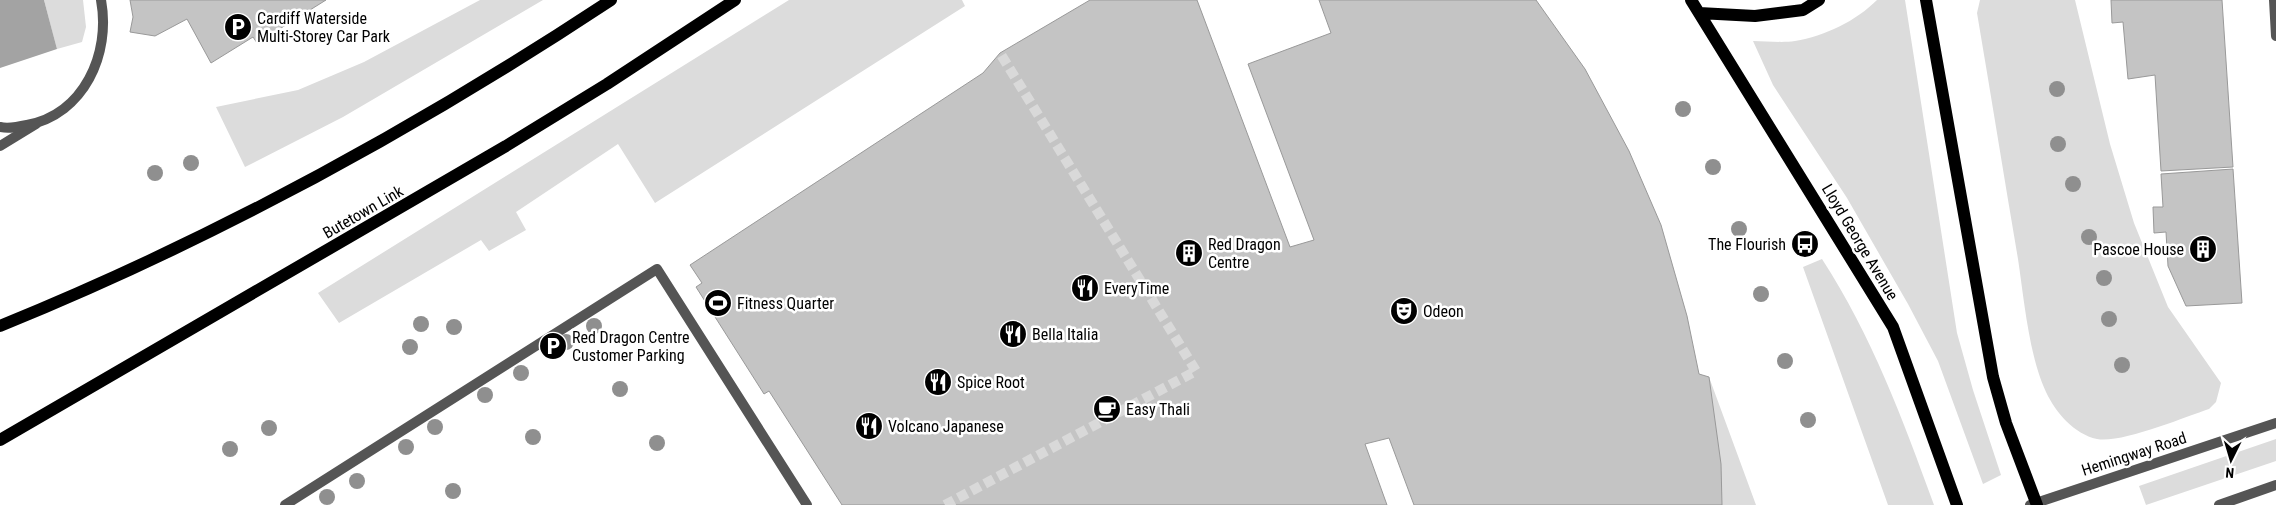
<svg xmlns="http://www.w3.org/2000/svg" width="2276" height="505" font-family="'Roboto Condensed',sans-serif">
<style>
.green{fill:#dcdcdc}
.water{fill:#a3a3a3}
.building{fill:#c4c4c4;stroke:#999}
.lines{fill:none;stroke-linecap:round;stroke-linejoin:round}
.street-tunnel{stroke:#d9d9d9;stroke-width:10;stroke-dasharray:10 5;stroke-linecap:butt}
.lane{stroke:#555;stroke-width:10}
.street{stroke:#555;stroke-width:10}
.primary{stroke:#000;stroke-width:12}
.tree{fill:#8f8f8f}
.labels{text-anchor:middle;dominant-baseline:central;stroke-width:5;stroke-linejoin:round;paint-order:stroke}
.poi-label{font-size:16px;fill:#000;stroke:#fff;text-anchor:start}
.street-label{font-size:16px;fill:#000;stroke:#fff}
</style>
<rect width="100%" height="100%" fill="#fff"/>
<path class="green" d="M44,0h39l3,27 -4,15 -25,7z
M480,0h63l-200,117 -98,50 -29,-60 82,-17 66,-28z
M789,0h173l3,6 -310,197 -37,-59 -102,68 10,18 -37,21 -8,-11 -142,83 -21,-30z
M1877,0h28l52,333 16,57 28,85 -18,9 -45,-123 -30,-57 -61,-106 -74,-113 -20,-44c13,0 29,2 42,0 30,-5 61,-20 82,-41z
M1980,0h95l35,144 24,79 34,84 53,76 -5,19 -7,7c-24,8 -89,35 -112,30 -23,-5 -41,-26 -51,-47 -17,-36 -22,-93 -28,-133 -14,-82 -27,-164 -41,-246z
M1822,259c50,77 81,161 112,246h-46l-85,-238z
M1709,377l47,128h-34z
M2276,439v22l-130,44 -7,-19z"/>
<path class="water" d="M0,0h44l13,49 -57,19z"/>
<path class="building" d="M130,0h196l-69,43 -4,-6 -42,26 -24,-44 -32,17 -25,-4 3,-15z
M1090,0h107l93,247 24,-7 -66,-176 83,-31 -12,-33h217l49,69 44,82 32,74 26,91 12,58 10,3 12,87 1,41h-308l-25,-67 -24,6 22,61h-545l-73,-114 -5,3 -68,-107 6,-4 -12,-18 293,-192 17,-20z
M2111,0h111l11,167 -72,4 -6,-96 -27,4 -5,-57 -11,1z
M2233,169l9,134 -56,3 -18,-40 -2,-34 -12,1 -1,-26h10l-2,-33z"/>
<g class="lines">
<path class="street-tunnel" d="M945,505l251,-134 -196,-318"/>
<path class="lane" d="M0,146l36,-22
M285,505l372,-236 150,236"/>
<path class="street" d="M2274,0l2,36
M0,127c9,2 18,0 27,-2 57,-11 84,-71 74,-125
M2030,505l246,-82
M2219,505l57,-20"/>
<path class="primary" d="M1691,0l202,327 64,178
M1926,0l67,377 13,46 31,82
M1699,13l56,3 48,-6 16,-10
M0,326c214,-87 419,-199 611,-326
M0,440l506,-294 101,-62 128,-84"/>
</g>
<g class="tree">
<circle cx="2057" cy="89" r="8"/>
<circle cx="1683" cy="109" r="8"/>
<circle cx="2058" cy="144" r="8"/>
<circle cx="191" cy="163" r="8"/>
<circle cx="1713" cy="167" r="8"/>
<circle cx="155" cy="173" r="8"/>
<circle cx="2073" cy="184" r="8"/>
<circle cx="1739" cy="229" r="8"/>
<circle cx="2089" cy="237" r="8"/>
<circle cx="2104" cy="278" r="8"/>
<circle cx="1761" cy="294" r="8"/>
<circle cx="2109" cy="319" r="8"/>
<circle cx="421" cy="324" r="8"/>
<circle cx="594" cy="326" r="8"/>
<circle cx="454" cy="327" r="8"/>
<circle cx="566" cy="342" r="8"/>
<circle cx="410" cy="347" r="8"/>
<circle cx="1785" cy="361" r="8"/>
<circle cx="2122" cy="365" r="8"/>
<circle cx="521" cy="373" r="8"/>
<circle cx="620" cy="389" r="8"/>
<circle cx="485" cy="395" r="8"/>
<circle cx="1808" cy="420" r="8"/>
<circle cx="435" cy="427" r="8"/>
<circle cx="269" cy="428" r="8"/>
<circle cx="533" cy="437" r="8"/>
<circle cx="657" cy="443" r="8"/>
<circle cx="406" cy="447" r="8"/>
<circle cx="230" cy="449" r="8"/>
<circle cx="357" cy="481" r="8"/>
<circle cx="453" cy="491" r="8"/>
<circle cx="327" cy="497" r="8"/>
</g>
<defs>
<g id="parking-disc" transform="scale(1.4375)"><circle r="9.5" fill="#000" stroke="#fff"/><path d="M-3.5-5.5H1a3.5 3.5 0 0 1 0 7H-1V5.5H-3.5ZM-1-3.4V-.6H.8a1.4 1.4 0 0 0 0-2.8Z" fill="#fff"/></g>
<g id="bus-disc" transform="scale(1.4375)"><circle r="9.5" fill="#000" stroke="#fff"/><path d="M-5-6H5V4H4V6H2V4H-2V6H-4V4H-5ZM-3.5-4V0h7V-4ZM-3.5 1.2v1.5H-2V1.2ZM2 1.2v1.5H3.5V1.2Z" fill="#fff"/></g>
<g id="building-disc" transform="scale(1.4375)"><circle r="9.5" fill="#000" stroke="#fff"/><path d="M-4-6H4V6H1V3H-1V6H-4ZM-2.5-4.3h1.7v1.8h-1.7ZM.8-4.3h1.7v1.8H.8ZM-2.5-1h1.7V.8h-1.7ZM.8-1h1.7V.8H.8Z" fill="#fff"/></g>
<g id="restaurant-disc" transform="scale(1.4375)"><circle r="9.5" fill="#000" stroke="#fff"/><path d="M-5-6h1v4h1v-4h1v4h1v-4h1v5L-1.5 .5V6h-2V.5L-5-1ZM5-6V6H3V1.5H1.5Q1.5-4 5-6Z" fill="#fff"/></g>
<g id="stadium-disc" transform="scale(1.4375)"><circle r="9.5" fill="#000" stroke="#fff"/><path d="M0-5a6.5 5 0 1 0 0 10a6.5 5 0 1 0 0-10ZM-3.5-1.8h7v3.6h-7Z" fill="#fff"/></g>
<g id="theatre-disc" transform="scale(1.4375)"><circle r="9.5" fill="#000" stroke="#fff"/><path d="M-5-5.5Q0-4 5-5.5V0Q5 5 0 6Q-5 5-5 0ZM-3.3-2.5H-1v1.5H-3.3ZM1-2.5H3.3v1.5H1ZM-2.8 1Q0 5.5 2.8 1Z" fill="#fff"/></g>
<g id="cafe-disc" transform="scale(1.4375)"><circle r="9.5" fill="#000" stroke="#fff"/><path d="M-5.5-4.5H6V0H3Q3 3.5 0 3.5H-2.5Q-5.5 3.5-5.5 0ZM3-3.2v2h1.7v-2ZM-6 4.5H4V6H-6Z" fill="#fff"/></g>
</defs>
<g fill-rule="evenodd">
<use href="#parking-disc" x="238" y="27"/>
<use href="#bus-disc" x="1805" y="244"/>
<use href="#building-disc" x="2203" y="249"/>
<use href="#building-disc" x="1189" y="253"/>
<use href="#restaurant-disc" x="1085" y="288"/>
<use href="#stadium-disc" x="718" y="303"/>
<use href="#theatre-disc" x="1404" y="311"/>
<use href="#restaurant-disc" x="1013" y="334"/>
<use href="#parking-disc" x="553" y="346"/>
<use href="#restaurant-disc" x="938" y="382"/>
<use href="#cafe-disc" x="1107" y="409"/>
<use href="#restaurant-disc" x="869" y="426"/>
</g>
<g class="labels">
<g class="poi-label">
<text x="257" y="18">Cardiff Waterside<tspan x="257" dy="18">Multi-Storey Car Park</tspan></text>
<text x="1208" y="244">Red Dragon<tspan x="1208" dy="18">Centre</tspan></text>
<text x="1786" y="244" text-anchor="end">The Flourish</text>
<text x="2184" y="249" text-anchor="end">Pascoe House</text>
<text x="1104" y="288">EveryTime</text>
<text x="737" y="303">Fitness Quarter</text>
<text x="1423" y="311">Odeon</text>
<text x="1032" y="334">Bella Italia</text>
<text x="572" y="337">Red Dragon Centre<tspan x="572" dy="18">Customer Parking</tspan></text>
<text x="957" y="382">Spice Root</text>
<text x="1126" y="409">Easy Thali</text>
<text x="888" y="426">Volcano Japanese</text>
</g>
<g class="street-label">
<text transform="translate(363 212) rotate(-30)">Butetown Link</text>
<text transform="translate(1860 242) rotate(59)">Lloyd George Avenue</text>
<text transform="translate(2134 454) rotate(-18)">Hemingway Road</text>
</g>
</g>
<g transform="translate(2231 460) rotate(185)" stroke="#ffffff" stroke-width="4" paint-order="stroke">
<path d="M0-4L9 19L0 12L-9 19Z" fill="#000000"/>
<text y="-8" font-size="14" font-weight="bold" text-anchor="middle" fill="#000000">N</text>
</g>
</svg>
